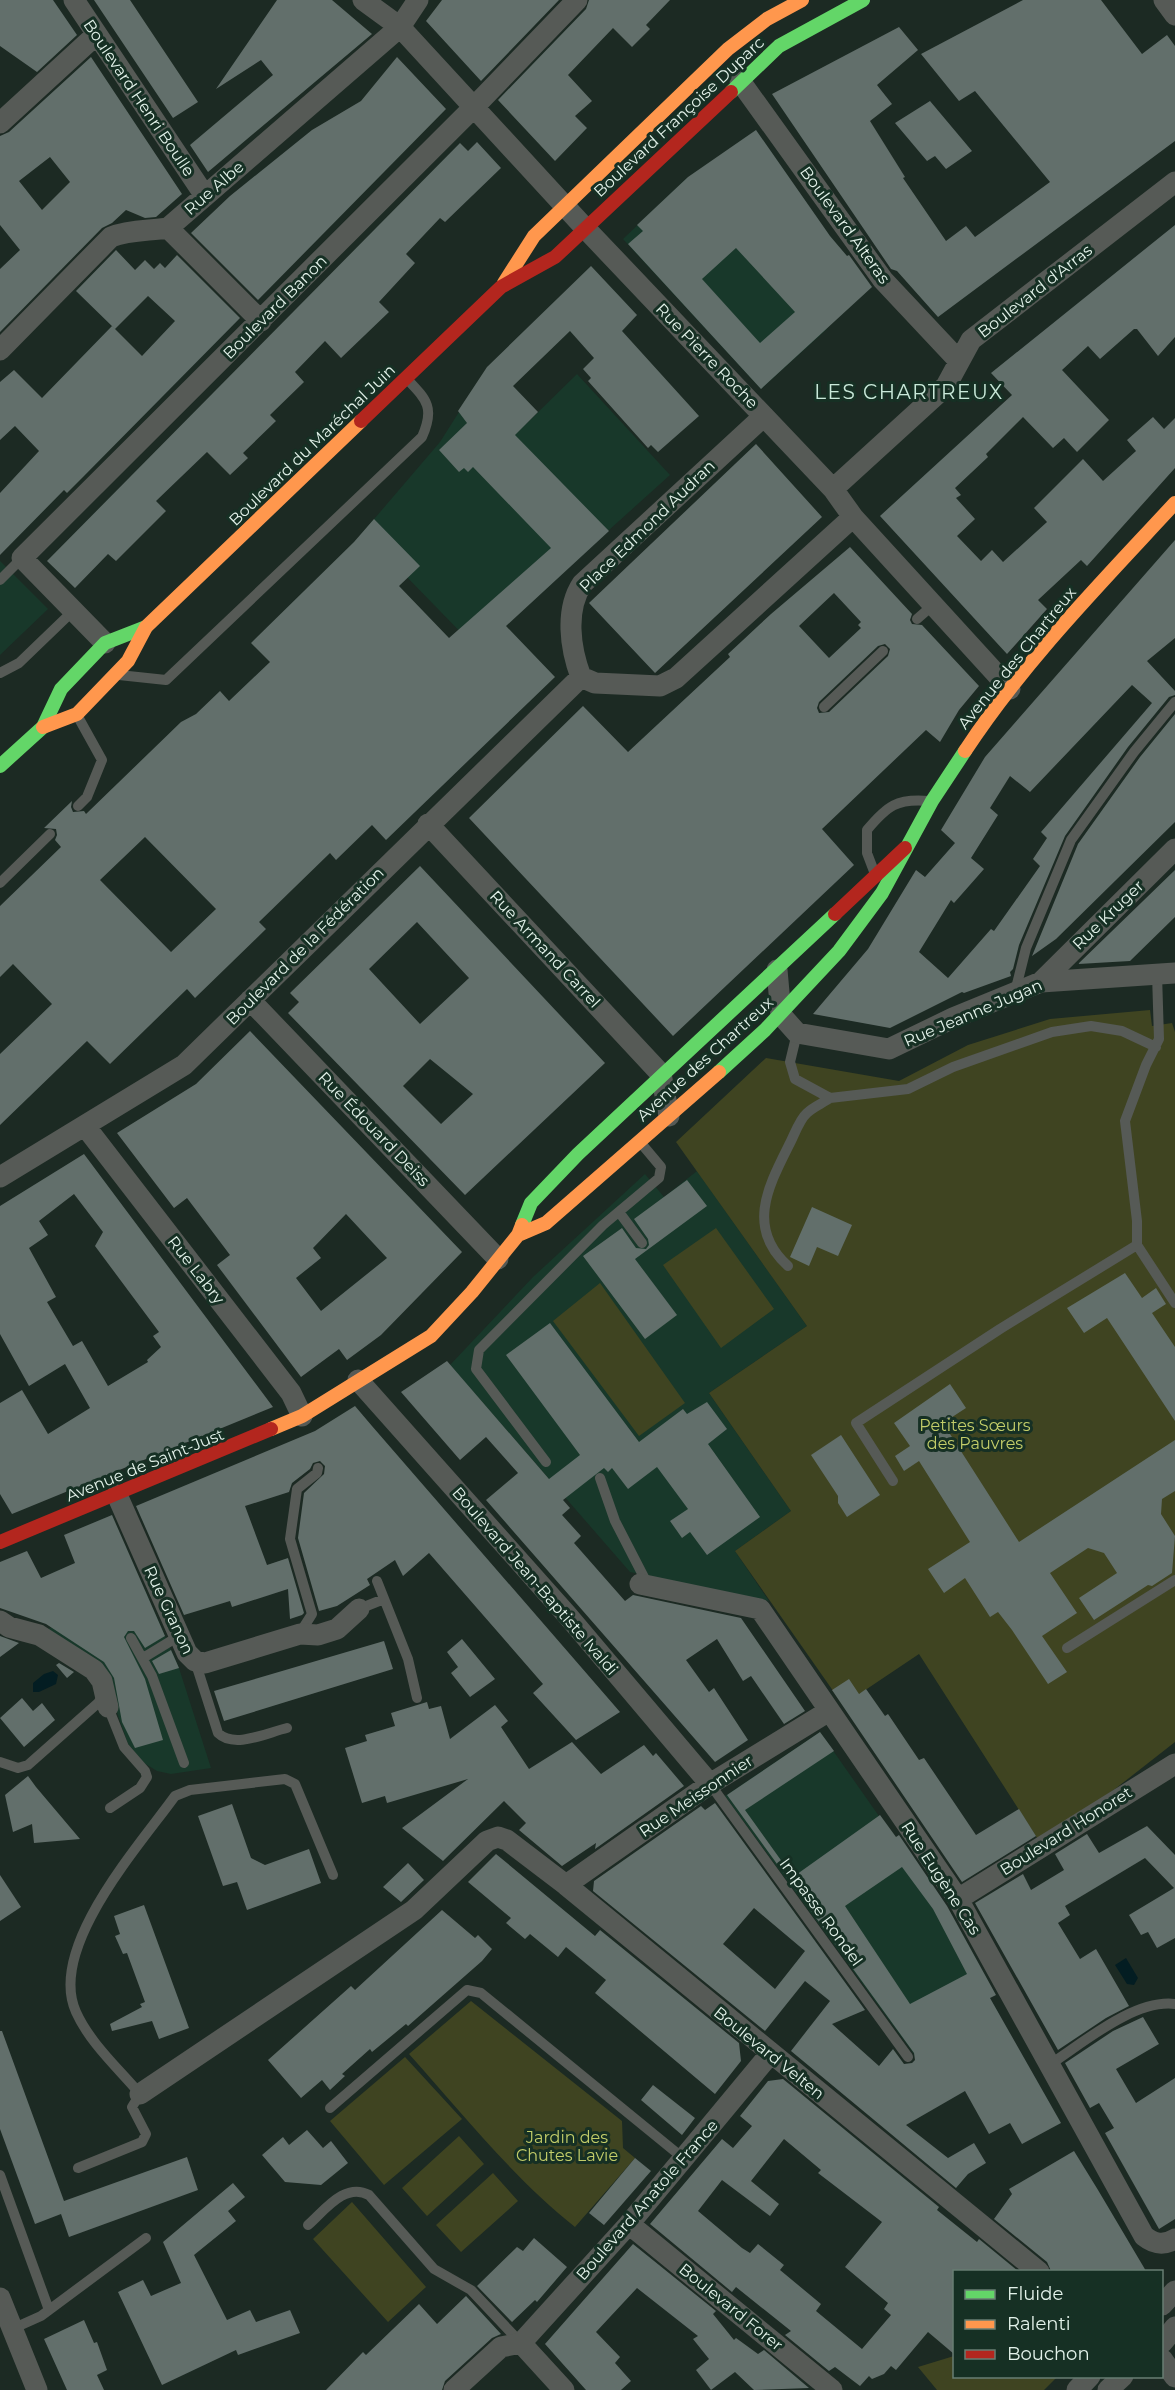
<svg xmlns="http://www.w3.org/2000/svg" width="1175" height="2390" font-family="Montserrat,sans-serif">
<style>
.built{fill:#18382a}
.green{fill:#3f4421}
.water{fill:#031d22}
.building{fill:#626f6b;fill-rule:evenodd}
.lines{fill:none;stroke-linecap:round;stroke-linejoin:round}
.lane{stroke:#565a56;stroke-width:10}
.street{stroke:#565a56;stroke-width:21}
.fast{stroke:#63d668;stroke-width:14}
.slow{stroke:#ff974d;stroke-width:14}
.jam{stroke:#b3261e;stroke-width:14}
.labels{text-anchor:middle;dominant-baseline:central;stroke-width:6;stroke-linejoin:round;paint-order:stroke}
.street-label{font-size:16px;fill:#e3f2ea;stroke:#163024}
.park-label{font-size:16px;fill:#c3cd69;stroke:#163024}
.quarter-label{font-size:20px;letter-spacing:1.5px;fill:#c9e8d9;stroke:#163024}
</style>
<rect width="100%" height="100%" fill="#1c2a23"/>
<path class="built" d="M687,178l140,151 -66,60 -138,-150z
M577,374l93,101 -193,174 -114,-117 77,-90 19,-30 59,5 8,7z
M0,561l48,48 -48,46z
M697,1171l110,155 -98,67 82,118 -56,40 34,50 -139,-29 -180,-207 83,-88 112,-103 19,23z
M144,1588l35,80 32,100 -40,6 -14,-3 -13,-8 -16,-19 -13,-37 -72,-76z
M820,1732l61,87 117,193 -81,46 -192,-262z"/>
<path class="green" d="M1150,1010l2,16 20,-3 3,9v710l-60,47 -76,52 -120,-187 -76,51 -108,-154 56,-40 -82,-118 98,-67 -131,-184 90,-84 133,23 69,-36 82,-26z
M716,1228l58,81 -53,39 -58,-83z
M600,1283l85,120 -46,33 -86,-115z
M471,2001l151,120 1,27 12,10 -60,69c-62,-49 -113,-114 -166,-173z
M405,2057l57,62 -78,66 -54,-64z
M459,2136l25,28 -57,52 -25,-28z
M493,2173l25,28 -57,51 -25,-27z
M352,2202l74,85 -38,35 -75,-83z
M954,2356v20l103,1 -13,13h-107l-19,-23z"/>
<path class="water" d="M53,1671l5,4 -2,9 -17,8h-6v-9l11,-9z
M1126,1958l12,20 -4,7 -7,-1 -12,-19z"/>
<path class="building" d="M0,0h53l24,35 -40,37 -37,-26z
M94,0h36l68,102 -25,16z
M277,0h55l40,34 -164,138 -18,-27 83,-70 -12,-15 -45,29z
M442,0h117l-78,81 -55,-60z
M589,0h81l-24,25 4,4 -18,18 -19,-19 -45,47 24,26 -17,15 12,12 -32,33 -57,-61 88,-91z
M1023,0h78l41,54 25,-19 8,11v95l-237,176 -41,-46 -6,-2 -119,-175 127,-67 19,23 -41,35 15,19 -22,17 35,56 -2,1 43,63 20,-15 9,11 75,-55 -75,-91 -16,10 -38,-47z
M91,57l91,137 -26,23 -11,1 -19,-8 -14,13 -10,5 -102,104v-63l20,-19 -20,-25v-89l9,-4zM50,157l20,25 -28,28 -23,-29z
M397,57l49,52 -188,191 -67,-67 39,-37 82,-66 49,-29z
M930,101l42,50 -26,18 -11,-13 -8,5 -32,-38z
M756,130l74,106 17,20 2,-1 23,32 -111,102 -133,-145 15,-13 -6,-6 51,-48zM736,248l59,64 -35,31 -58,-64z
M477,142l24,26 -56,54 -5,-4 -34,36 9,9 -36,39 10,10 -48,46 -16,-17 -30,31 9,10 -34,33 6,6 -33,32 5,5 -18,17 -23,-23 -51,49 10,10 -50,50 -8,-7 -33,34 -28,-27 413,-418 8,8z
M1175,225v112l-17,19 -21,-27h-3l-34,30 -12,-13 -26,24 47,50 -32,32 -13,-14 -11,10 -30,-31 -37,37 2,3 -33,31 6,7 -5,3 19,21 -18,17 24,25 11,-11 11,12 44,-40 -13,-14 49,-49 20,22 33,-30 -9,-11 26,-23 11,12 11,-11v50l-88,98 -6,-6 -43,40 9,9 -40,45 -127,-138 132,-121 -21,-22z
M116,250l19,20 10,-10 9,9 6,-6 5,5 12,-13 63,63 -157,159 -16,16 -3,-3 -64,65v-62l39,-42 -24,-25 -15,14v-58l14,-12 28,28 70,-72 30,30 33,-35 -27,-25 -33,33 -39,-38z
M591,266l46,49 -15,16 77,85 -41,36 -7,-7 -3,3 -60,-67 3,-3 -8,-9 11,-11 -24,-27 -57,55 25,26 -23,23 94,96 -103,95 49,51 -169,163 -14,-15 -36,35 -6,-7 -71,69 7,7 -71,69 -8,-9 -77,75 -23,-23 -87,84v-71l52,-50 -39,-40 -13,13v-71l61,-59 -6,-7 2,-5 -1,-6 -12,-1 28,-27 -1,6 2,5 11,-1 2,3 95,-92 15,-8 24,-23 9,10 41,-39 -19,-19 103,-101 20,-23 46,47 -21,20 50,52 102,-90 -78,-81 -5,5 -4,-4 -5,4 -20,-22 28,-27 -9,-12 29,-44zM145,837l71,72 -45,43 -71,-72z
M756,444l66,73 -167,156 -66,-70z
M1175,540v98l-28,23 28,30v4l-6,2 -41,50 -63,89 -46,109 -6,24 -3,3 1,4 -47,17 -2,-1 -72,36 -77,-14 55,-65 48,-79 9,7 30,-34 -14,-13 44,-73zM1132,685l20,18 -111,129 6,6 -14,21 7,7 -46,65 -3,-2 -43,49 -29,-26 32,-52 3,3 30,-34 -13,-11 27,-43 -8,-7 20,-32 20,16z
M850,547l62,67 -2,6 2,4 10,1 57,61 -20,24 -19,32 -14,-12 -104,99 32,36 -181,171 -204,-218 114,-112 45,46 102,-95 -2,-3 43,-40zM834,593l27,29 -3,3 3,3 -32,30 -30,-32zM885,644l5,5 -2,7 -59,56 -10,1 -2,-5 2,-6 59,-56z
M1175,714v108l-119,117 -24,17 46,-112 62,-87z
M420,866l185,197 -140,132 -177,-182 11,-11 -9,-9zM417,922l52,56 -49,46 -51,-55zM430,1059l43,35 -32,30 -38,-38z
M1175,870v47l-45,44 -52,3z
M250,1031l212,221 -81,83 -34,25 -8,-11 -38,28 -84,-112 13,-10 -43,-57 -13,10 -57,-75 79,-49zM346,1214l41,44 -66,53 -25,-33 25,-20 -8,-10z
M84,1154l189,253 -261,107 -12,-20v-91l22,-13 26,44 42,-26 -25,-44 -36,22 -29,-52v-128zM74,1194l29,38 -8,14 64,86 -6,4 8,11 -14,13 1,2 -40,24 -26,-45 -9,5 -26,-44 9,-5 -27,-49 19,-13 -9,-14z
M687,1180l20,26 -72,53 42,56 -32,24 -62,-83 39,-28 14,20 10,1 3,-4 -1,-6 -14,-20z
M812,1207l40,18 -14,31 -21,-9 -8,19 -19,-9z
M1125,1273l17,25 14,-10 10,16 -14,9 23,34v74l-68,-103 -23,15 -17,-25z
M550,1323l89,119 44,-33 4,5 20,-12 20,27 -19,15 52,73 -53,38 -17,-23 -8,6 -12,-17 18,-12 -31,-42 -29,22 -16,-21 -4,4 -4,-4 -41,32 7,8 -8,7 19,21 -7,7 51,58 8,-6 108,23 64,93 -21,13 -33,-48 -8,5 -26,-42 -31,21 23,32 5,-4 34,52 -33,22 -229,-262 32,-27 -32,-36 -26,23 -59,-68 46,-31 102,118 31,-24 -74,-100z
M950,1384l16,24 -23,15 76,119 156,-102v51l-13,8 -1,15 14,22 -3,37 -20,13 -4,-1 -54,35 -15,-22 38,-25 -13,-20 -16,-5 -38,25 27,40 -35,23 25,36 -19,12 -36,-54 -14,-18 -8,5 -25,-39 -21,15 -16,-24 42,-27 -51,-81 -15,10 -9,-15 15,-10 -16,-23z
M355,1406l17,20 248,286 -44,28 -43,-47 10,-9 -114,-131 -26,23 -8,-16 -28,19 3,6 -33,21 -18,5 -21,-73 6,-45 20,-19 1,-8 -5,-5 -7,2 -3,6 -18,14 -3,9 -44,14 22,59 21,-7 16,55 -2,2 -12,4 -2,-30 -56,18 -2,-6 -46,14 -48,-109 179,-75z
M841,1435l39,60 -33,22 -9,-14v-7l-27,-41z
M112,1515l53,121 -20,12 -11,-17h-6l-4,6 21,42 18,61 -28,8 -13,-26 -8,-44 -10,-16 -58,-38 -46,-16v-46l27,-11 14,27 34,-15 -11,-28z
M0,1636l19,7 -19,14z
M462,1639l33,40 -25,18 -19,-24 7,-6 -11,-15z
M384,1641l9,28 -169,52 -10,-30z
M171,1650l8,18 -20,6 -7,-13z
M59,1663l15,9 -7,6 -11,-13z
M849,1679l10,15 7,-5 19,27 3,-2 31,46 5,-2 52,77 43,-26 17,27 -74,46 -130,-192z
M22,1698l11,13 9,-8 13,17 -31,27 -24,-29z
M427,1702l2,7 12,-3 9,33 45,-34 13,16 -7,6 28,42 43,-27 29,32 43,-29 9,11 3,-3 28,33 -89,63 1,-6 -34,23 -43,-36 7,-7 -22,-22 -61,60 -41,-33 66,-49 -81,24 -2,-7 -23,7 -17,-55 22,-7 -2,-6 30,-9 -4,-13z
M820,1732l14,19 -89,59 48,67 87,-62 16,22 3,-2 48,71 49,89 -6,3 71,125 -39,21 -12,-21 -21,11 -24,-43 -59,34 42,33 26,-15 12,20 -18,11 -12,14 -165,-137 39,-50 -25,-20 -40,50 -172,-140 1,-10 107,-75 4,4 10,-7 150,207 -33,14 47,42 14,-17 11,15 8,-1 3,-3 -1,-7 -187,-258zM902,1867l31,42 34,65 -57,30 -65,-98zM754,1908l51,43 -30,38 -52,-45z
M28,1776l8,11 44,52 -46,4 -2,-19 -19,8 -8,-37z
M232,1804l19,54 14,7 44,-16 12,34 -74,27 -10,-28 -14,4 -25,-70z
M1147,1826l28,29v83l-18,10 -9,-16 -7,3 -12,-20 45,-27 -29,-30 -80,48 5,9 -12,8 22,36 16,-10 33,57 -23,12 -48,32 -83,-147 48,-29 8,16 33,-20 -9,-16 32,-20 12,19z
M496,1854l99,82 5,-6 139,113 2,18 -26,33 -120,-101 11,-13 -40,-33 -8,10 -28,-23 -5,5 -19,-16 5,-5 -43,-36z
M408,1863l16,17 -23,22 -18,-15z
M0,1875l21,32 -21,14z
M144,1905l45,123 -30,11 -7,-18 -40,10 -2,-7 32,-17 -2,-3 5,-2 -18,-49 -4,1 -8,-18 5,-2 -6,-18z
M442,1910l33,28 3,-3 14,14 -10,12 -74,65 -2,-2 -34,28 -2,-3 -28,25 3,2 -15,14 -8,-10 -21,18 -33,-38 83,-74 4,4z
M1143,2017l16,27 -43,25 20,34 39,-25v141l-16,10 -54,-96 9,-5 -15,-25 -9,5 -25,-45 48,-32z
M0,2031h2l62,170 123,-44 11,33 -129,47 -8,-23 -26,10 -35,-95z
M783,2079l156,128 -2,3 40,32 2,-3 39,32h-64v83l-26,-22 -32,38 -5,-4 -7,8 -12,5 -3,-3 -9,10 -25,-19 -6,4 -44,-36 6,-4 -55,-44 -4,5 -82,-68 72,-85 11,9 19,-22 -12,-10 28,-35zM784,2139l37,31 -3,3 64,49 -37,45 43,36 -4,6 7,6 -29,34 -46,-38 5,-7 -41,-34 4,-5 -26,-21 -8,9 -8,-5 -44,-37 24,-31 48,36 9,-12 -28,-23z
M653,2085l42,33 -13,17 -41,-35z
M307,2130l16,18 8,-7 17,22 -27,22 -36,-3 -23,-27 21,-18 6,8z
M1074,2151l24,39 48,81h-95l-4,-9 -53,-43 18,-25 -3,-5z
M635,2158l16,13 -47,54 -15,-12z
M233,2183l12,14 -17,14 8,10 -42,34 33,65 23,-10 6,12 34,-12 10,23 -62,22 -2,-5 -74,35 -44,-93 25,-12 8,16 30,-13 -18,-41z
M534,2238l33,29 -30,35 -2,-2 -23,22 -35,-36 40,-39 6,4z
M633,2244l83,67 -3,3 21,26 2,-2 22,16 6,-4 45,38 -55,2 -19,-18 -24,18 -15,-20 13,-11 -16,-20 5,-3 -61,-48 -41,44 24,25 -5,6 16,18 -10,9h-35l-41,-46z
M466,2296l35,38 -9,4 -47,43 -3,9h-116l37,-38 3,3 53,-51 18,20z
M84,2320l10,23 3,-1 10,28 -10,5 7,15h-37l-23,-51z"/>
<g class="lines">
<path class="lane" d="M0,580l22,-22
M917,619l16,-14
M0,673l19,-10 54,-52
M119,675l47,5 256,-243c13,-29 5,-37 -15,-58
M824,707l59,-56
M77,715l25,45 -15,37 -9,9
M875,874l-8,-21v-23c20,-24 30,-32 62,-29
M0,883l50,-49
M1015,992l11,-44 45,-108 63,-88 41,-50
M797,1033l-7,29 5,17 35,19 78,-9 45,-22 99,-35 39,-6 31,5 34,16
M619,1212l23,31
M1137,1245l38,58
M788,1266c-42,-38 -20,-79 1,-121 5,-9 10,-25 18,-32 6,-6 16,-10 23,-15
M546,1462l-70,-93 3,-19 124,-125 56,-47 2,-11 -21,-25
M600,1478l15,43 32,62
M893,1481l-37,-58 144,-94 137,-84v-24l-12,-100 21,-56 13,-26 -2,-65
M377,1581l31,78 9,39
M359,1609l25,-10
M300,1633l12,-19 -22,-75 7,-50 20,-16 1,-5
M131,1638l21,38 32,87
M1067,1648l108,-68
M143,1658l36,-22
M195,1661l23,72c16,16 48,0 69,-5
M108,1707l16,40 21,24 2,6 -7,11 -30,20
M0,1762l18,6 10,-3 70,-62 6,-9
M710,1784l198,273
M1049,2065c34,-22 85,-66 126,-61
M330,2108l137,-118 14,3 202,165
M78,2168l64,-26 4,-8 -14,-27 8,-13c-22,-26 -50,-51 -64,-82 -29,-64 63,-166 99,-216l15,-6 95,-11 10,5 38,91
M0,2175l49,135
M308,2225c17,-15 37,-43 61,-30l65,74 37,21 50,53
M12,2329l29,-13 105,-78"/>
<path class="street" d="M74,0l131,196
M363,0l37,27 185,201 248,261 20,28 157,172
M1164,0l11,15
M740,81l143,199 76,81
M0,123l97,-89
M168,228l93,93
M0,350l111,-113c18,-7 37,-6 57,-9l232,-201 18,-27
M764,416l-182,168c-17,26 -12,64 -1,93l14,6 65,3 16,-8 177,-161
M833,489l113,-103 25,-46 204,-158
M105,643l-83,-85 452,-451 103,-107
M428,824l233,250 8,42
M777,970l4,45 16,18 92,16 64,-31 88,-36 134,-9
M1041,982l134,-133
M250,1000l248,259
M85,1126l206,267 11,23
M0,1177l184,-112 397,-388
M358,1380l210,236 142,168
M117,1495l70,158 8,8 10,2 95,-29 18,1 19,-6 22,-20
M640,1584l120,25 198,290 186,337c10,8 19,10 31,3
M0,1621l9,6 30,8 55,35 8,11 6,26
M566,1885l144,-101 119,-73
M958,1899l217,-135
M140,2094l274,-184 73,-69 11,-4 9,3 59,45 473,387
M629,2224l203,166
M0,2298l37,92
M1162,2305l13,-14
M521,2343l108,-119 141,-170
M521,2343l43,47
M1162,2343l13,-16
M1162,2359l13,18
M454,2390l47,-43 20,-4
M1077,2390l13,-14
M1108,2390l15,-14"/>
<path class="fast" d="M731,92l48,-46 84,-46
M0,766l43,-39 18,-38 44,-46 41,-16
M719,1072l46,-42 74,-79 43,-58 50,-92 33,-50
M522,1225l9,-22 47,-49 257,-240"/>
<path class="slow" d="M504,283l30,-47 194,-187 39,-30 35,-19
M43,727l34,-13 51,-53 18,-34 215,-206
M965,751c59,-90 137,-169 210,-248
M518,1235l28,-12 173,-151
M271,1429l31,-13 129,-80 41,-44 46,-57 4,-10"/>
<path class="jam" d="M361,421l140,-134 54,-30 176,-165
M835,914l70,-66
M0,1542l271,-113"/>
</g>
<g class="labels">
<g class="street-label">
<text transform="translate(139 98) rotate(56)">Boulevard Henri Boulle</text>
<text transform="translate(679 117) rotate(-43)">Boulevard Françoise Duparc</text>
<text transform="translate(214 188) rotate(-41)">Rue Albe</text>
<text transform="translate(845 225) rotate(54)">Boulevard Alteras</text>
<text transform="translate(1035 291) rotate(-38)">Boulevard d'Arras</text>
<text transform="translate(275 307) rotate(-45)">Boulevard Banon</text>
<text transform="translate(707 356) rotate(46)">Rue Pierre Roche</text>
<text transform="translate(312 445) rotate(-44)">Boulevard du Maréchal Juin</text>
<text transform="translate(647 526) rotate(-44)">Place Edmond Audran</text>
<text transform="translate(1017 658) rotate(-51)">Avenue des Chartreux</text>
<text transform="translate(1108 915) rotate(-44)">Rue Kruger</text>
<text transform="translate(305 946) rotate(-45)">Boulevard de la Fédération</text>
<text transform="translate(545 949) rotate(47)">Rue Armand Carrel</text>
<text transform="translate(973 1013) rotate(-23)">Rue Jeanne Jugan</text>
<text transform="translate(705 1059) rotate(-42)">Avenue des Chartreux</text>
<text transform="translate(374 1129) rotate(46)">Rue Édouard Deiss</text>
<text transform="translate(196 1270) rotate(52)">Rue Labry</text>
<text transform="translate(145 1465) rotate(-22)">Avenue de Saint-Just</text>
<text transform="translate(535 1581) rotate(49)">Boulevard Jean-Baptiste Ivaldi</text>
<text transform="translate(169 1610) rotate(65)">Rue Granon</text>
<text transform="translate(696 1796) rotate(-34)">Rue Meissonnier</text>
<text transform="translate(1066 1831) rotate(-32)">Boulevard Honoret</text>
<text transform="translate(941 1878) rotate(57)">Rue Eugène Cas</text>
<text transform="translate(821 1912) rotate(54)">Impasse Rondel</text>
<text transform="translate(769 2053) rotate(39)">Boulevard Velten</text>
<text transform="translate(647 2200) rotate(-49)">Boulevard Anatole France</text>
<text transform="translate(731 2307) rotate(39)">Boulevard Forer</text>
</g>
<g class="park-label">
<text x="975" y="1425">Petites Sœurs<tspan x="975" dy="18">des Pauvres</tspan></text>
<text x="567" y="2137">Jardin des<tspan x="567" dy="18">Chutes Lavie</tspan></text>
</g>
<g class="quarter-label">
<text x="909" y="392">LES CHARTREUX</text>
</g>
</g>
<rect x="953" y="2270" width="210" height="108" fill="#163024" stroke="#687e73" stroke-width="1.5"/>
<rect x="965" y="2290" width="30" height="9" fill="#63d668" stroke="#687e73" stroke-width="1.5"/>
<text x="1007" y="2300" font-size="18" fill="#e3f2ea">Fluide</text>
<rect x="965" y="2320" width="30" height="9" fill="#ff974d" stroke="#687e73" stroke-width="1.5"/>
<text x="1007" y="2330" font-size="18" fill="#e3f2ea">Ralenti</text>
<rect x="965" y="2350" width="30" height="9" fill="#b3261e" stroke="#687e73" stroke-width="1.5"/>
<text x="1007" y="2360" font-size="18" fill="#e3f2ea">Bouchon</text>
</svg>
